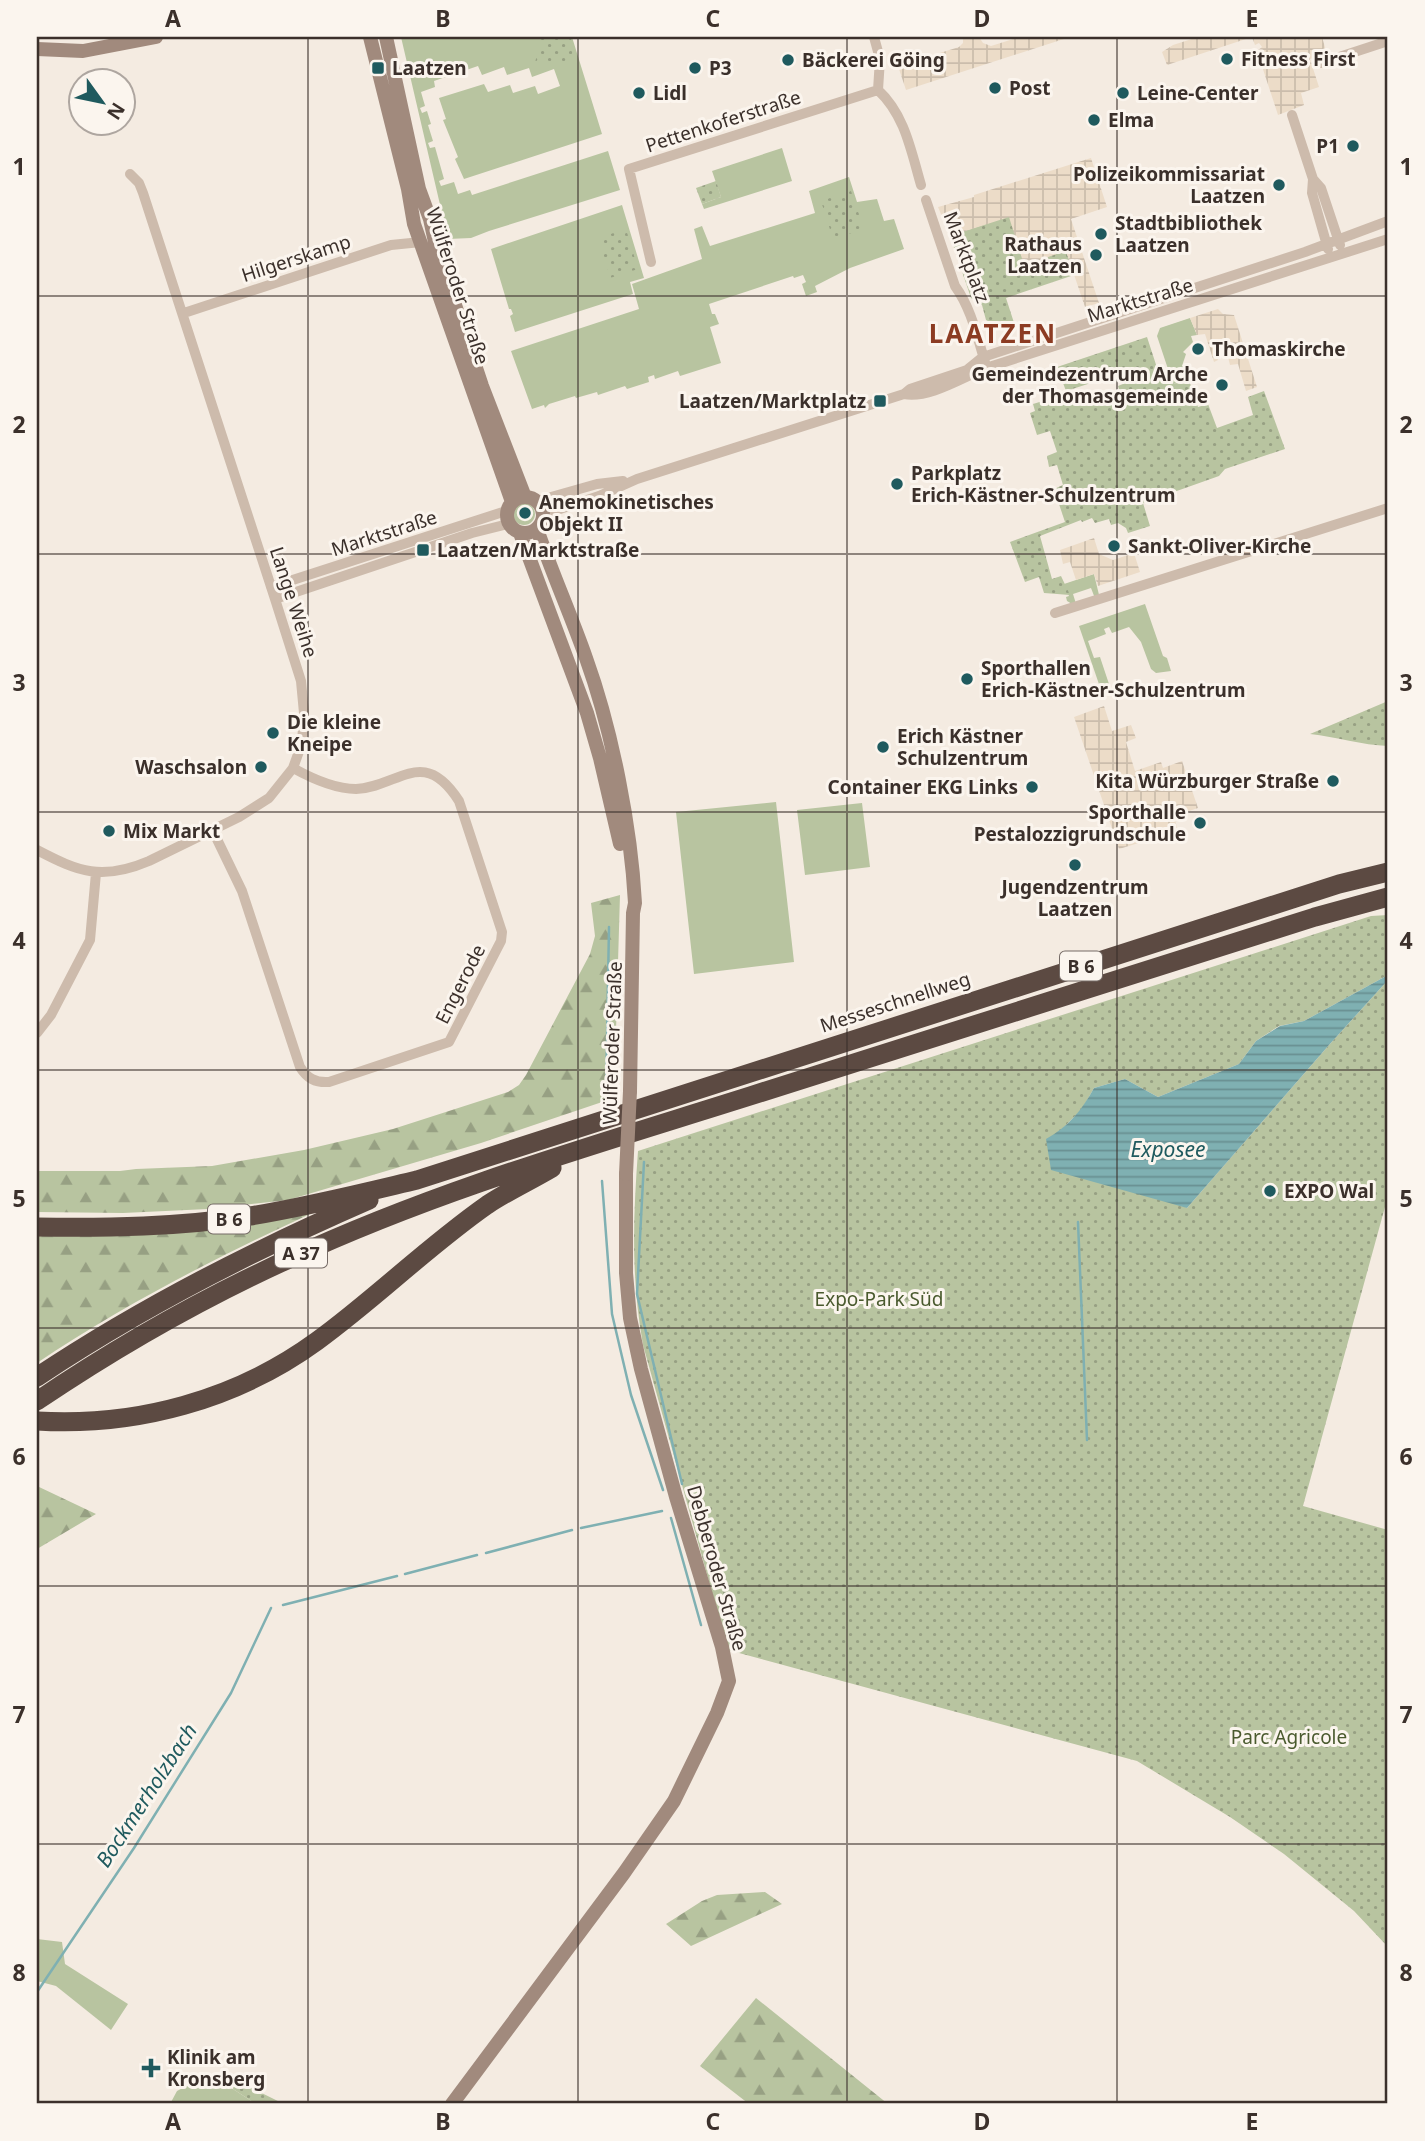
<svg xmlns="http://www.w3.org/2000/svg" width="1425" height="2141" font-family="'Noto Sans',sans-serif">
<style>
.grass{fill:#b8c4a0}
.forest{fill:url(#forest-firs)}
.park{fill:url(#park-dots)}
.plaza{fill:url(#plaza-grid)}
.water{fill:url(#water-rules)}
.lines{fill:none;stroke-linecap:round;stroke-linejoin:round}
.stream{stroke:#7fb0b2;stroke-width:2.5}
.street{stroke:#cdbbac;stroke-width:10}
.secondary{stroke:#a18a7d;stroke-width:14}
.highway{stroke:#5c4a42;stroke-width:19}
.secondary-bridge{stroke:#a18a7d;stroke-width:14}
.grid{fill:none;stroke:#3b302b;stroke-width:2;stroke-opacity:0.55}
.poi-dot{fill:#1f5a5e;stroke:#fbf5ee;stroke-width:2.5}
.labels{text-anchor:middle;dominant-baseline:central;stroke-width:6;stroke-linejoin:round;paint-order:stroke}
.shield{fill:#fbf5ee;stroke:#756b66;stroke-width:2}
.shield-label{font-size:18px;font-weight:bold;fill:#3b302b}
.poi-label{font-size:19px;font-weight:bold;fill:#3b302b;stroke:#fbf5ee;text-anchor:start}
.street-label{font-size:19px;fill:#3b302b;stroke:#fbf5ee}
.park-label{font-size:19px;fill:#4a5a2e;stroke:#fbf5ee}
.water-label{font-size:21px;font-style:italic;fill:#1f5a5e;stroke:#fbf5ee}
.district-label{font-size:26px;font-weight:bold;letter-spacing:2px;fill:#8c3b22;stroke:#fbf5ee}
.neatline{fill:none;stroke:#3b302b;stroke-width:2.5}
.grid-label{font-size:23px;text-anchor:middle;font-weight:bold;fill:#3b302b}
</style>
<defs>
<pattern id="forest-firs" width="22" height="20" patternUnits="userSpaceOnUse" patternTransform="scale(1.75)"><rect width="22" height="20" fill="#b8c4a0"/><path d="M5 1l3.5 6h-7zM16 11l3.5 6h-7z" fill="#97a083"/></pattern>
<pattern id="park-dots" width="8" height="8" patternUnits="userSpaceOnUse" patternTransform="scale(1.75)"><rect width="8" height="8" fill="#b8c4a0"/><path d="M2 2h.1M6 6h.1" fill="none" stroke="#97a083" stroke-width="1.8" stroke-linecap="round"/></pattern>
<pattern id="plaza-grid" width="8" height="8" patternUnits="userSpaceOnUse" patternTransform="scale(1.75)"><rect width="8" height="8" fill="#ecdcc8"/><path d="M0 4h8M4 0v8" fill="none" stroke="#cbbdac"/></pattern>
<pattern id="water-rules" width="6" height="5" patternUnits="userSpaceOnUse" patternTransform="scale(1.75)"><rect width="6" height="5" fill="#7fb0b2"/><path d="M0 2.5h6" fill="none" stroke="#699091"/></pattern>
</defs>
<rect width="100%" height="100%" fill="#f4ebe1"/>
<path class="grass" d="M401,37h171l30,97 -138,45 -9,-20 3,-2 -15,-37 3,-1 -7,-21 45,-14 4,8 22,-7 3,8 22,-7 3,8 22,-8 -6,-17 -22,8 -3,-9 -22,7 -3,-8 -22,8 -4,-9 -44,15 1,6 -14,5 4,14 -5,2 2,5 5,-2 4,13 -3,1 5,16 -5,2 2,5 5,-1 9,32 -5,2 2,5 13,-4 4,12 12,-4 2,5 136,-44 12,39 -131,41 -18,7 -23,1z
M782,148l10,33 -88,28 -2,-5 19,-7 -9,-26z
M849,177l8,25 20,-3 7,22 10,-2 10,30 -54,19 -35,18 2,6 -11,4 -4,-12 4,-2 -3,-7 -9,3 -1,-2 -84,28 3,10h3l4,10 -9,3 11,36 -41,13 -2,-5 -23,8 -1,-4 -6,2 1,5 -22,7 -2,-3 -27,9 -1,-3 -21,6 -1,-2 -26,8 -4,4 -1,-3 -12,4 -21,-58 128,-42 -7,-25 70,-25 -8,-30 8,-3 8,20 105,-33 -6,-22z
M622,205l22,73 -14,4 3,12 -118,38 -5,-16 3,-2 -2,-5h-2l-18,-60z
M1190,318l7,17 -6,1 2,6 -10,10 3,2 -4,12 3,1 4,13 -16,4 -16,-48 3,-8z
M513 514a11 11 0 1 1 22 0a11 11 0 1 1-22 0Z
M1094,574l6,25 -4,2 -5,-13 -18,6 4,13 -10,-6 -1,-4 3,-1 -5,-12z
M1145,604l18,52 4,2 4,13 -15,2 -5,-4 -10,-27 -12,-15 -17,6 -3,-6 -5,2 2,5 -18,7 6,17 6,-1 10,30 -9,3 -22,-64z
M776,802l18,160 -100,12 -18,-162z
M862,803l8,64 -65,8 -8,-65z
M37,1939l25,3 3,22 63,40 -17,26 -55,-44 -19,-5z
M192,2083l41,6 23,15h-86l7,-13z"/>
<path class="forest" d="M620,895l-6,203 -133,45 -193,57 -80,9 -85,4 -86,-1v-41h83l16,-2 76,-3 92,-16 89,-21 115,-37 11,-7 7,-10 64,-121 5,-18 -4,-33z
M310,1214c-95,44 -187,91 -273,149v-129z
M37,1486l59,28 -59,35z
M765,1892l17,12 -91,42 -25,-22 36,-23 15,-6z
M756,1998l132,106h-139l-49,-38z"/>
<path class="park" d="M541,37h30l2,26h-38z
M716,181l5,16 -19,7 -6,-16z
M851,191l13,38 -31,10 -12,-38z
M1009,216l57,35 8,24 -68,23 10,31 -15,-1 -15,-8 -4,-15 -11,-7 -21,-62z
M626,229l12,40 -28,9 -12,-40z
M1147,337l14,43 12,4 16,-4 9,27 10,-3 9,24 36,-13 -5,-18 16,-6 21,58 -60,20 -6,7 -76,27 7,23 -22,7 -2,-5 -8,-5 -7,2 -2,-6 -14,4 -3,-5 -10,4 -1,-2 -41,16 12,43 9,-3 9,19 -26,-2 -5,-16 -14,5 -15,-40 55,-20 -11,-33 9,-4 -6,-20 -8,2 -2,-11 10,-4 -7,-21 -13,4 -7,-22 5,-2 -2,-7 23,-7 1,2 11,-3 3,8 32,-8 1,3 6,-2 2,5 10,-3 -4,-13 5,-2 -4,-10 -53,17 -9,-24z
M1388,701v45c-26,-1 -52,-9 -78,-12z
M1388,915v60l-84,46 -25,5 -23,15 -17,23 -81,33 -33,-18 -31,9 -12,21 -23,23 128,76 142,-163 59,-65v216l-85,310 85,24v417l-34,-36 -70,-57 -54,-37 -93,-56 -409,-111 -85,-305c-12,-68 -10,-126 -5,-194l733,-235z
M235,2080l49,24h-28l-23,-15z"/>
<path class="plaza" d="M963,37h16l4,6 8,3 29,-9h50l-164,53 -8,-24 61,-19 4,-4z
M1198,37l1,2 2,-2h121l5,17 -17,5 9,28 -18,6 3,12 -26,10 -21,-64 5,-4 -3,-4 -4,2 -3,-8 -85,28 -5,-13 11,-7z
M1091,158l16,49 -36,12 28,84 -14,4 -19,-56 -42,14 -15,-48 -59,19 -12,-29 36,-10v-2z
M1218,309l5,5 11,1 23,72 -11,4 -8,-27 -8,1 -4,-16 -3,-3 -5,2 -2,5 2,7 -4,2 -9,-28 -8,1 -7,-17z
M1094,538l5,16 14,6 21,-7 6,19 -42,14 -4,-12 -18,6 -6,-18 -7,2 -3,-14z
M1104,706l8,25 19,-6 5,13 -10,4 9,29 26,-9 2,6 19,-7 16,47 -24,8 4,15 -59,18 -45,-132z"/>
<path class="water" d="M1388,975v5l-59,65 -142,163 -136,-38 -5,-31c22,-12 36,-29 48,-51l31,-9 33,18 81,-33 17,-23 24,-15 24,-5z"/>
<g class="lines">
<path class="stream" d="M606,1095l3,-168
M644,1162l-7,132 45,190
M602,1181l10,133 19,81 32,95
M1078,1222l9,218
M671,1518l30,107
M581,1528l81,-17
M486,1553l86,-23
M405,1574l72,-19
M283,1605l114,-29
M37,1992l97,-144 97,-155 40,-85"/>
<path class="street" d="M874,37l6,22 -2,31c27,25 33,61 43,95
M1321,63l67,-22
M1292,115l21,64 -1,14 16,56
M1313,179l8,9 19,57
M926,200l29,86c16,22 22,50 30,76
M651,262l-22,-93 249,-79
M184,313l207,-68 30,-3
M904,394l6,-5 57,-19 16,-13 322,-105 83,-31
M537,501l60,-17 26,-3
M543,519l14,-9 42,-14 38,-17 267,-85c25,5 59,-17 82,-26l402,-129
M271,587l235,-76
M275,599l197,-66 36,-9
M1055,613l333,-105
M213,831l29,60 58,176c7,11 15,16 29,15l120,-40 52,-101 1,-9 -43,-131c-36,-56 -60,-14 -103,-12 -20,0 -45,-11 -63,-21
M37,850c42,22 65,31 112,11l90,-44 30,-19 24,-30 9,-25 2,-30 -3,-32 -26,-82 -132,-406 -4,-10 -9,-9
M37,1033l14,-18 39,-75 6,-67"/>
<path class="secondary" d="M370,37l38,152 6,35 98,278
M386,37l33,152 11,30 7,32 45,135 43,111
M37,49l46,2 73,-14
M507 515a18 18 0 1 1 36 0a18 18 0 1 1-36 0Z
M537,529c15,44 34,86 49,129 26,72 45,169 49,245l-2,10 -3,178
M520,533l67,180 13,45 20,86
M452,2104l172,-231 50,-72 43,-88 12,-32 -7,-34 -46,-150 -35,-128 -11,-51 -4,-45v-99"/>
<path class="highway" d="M37,1227c71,1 142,0 213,-11 56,-9 112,-23 167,-36l922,-296 49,-12
M37,1377c105,-70 217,-127 332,-177
M37,1401c80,-54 164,-102 252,-142 148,-69 306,-114 461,-163 189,-59 377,-119 565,-179l73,-20
M37,1421c99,6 199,-21 280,-80 59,-43 110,-94 170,-136 21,-14 43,-24 65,-37"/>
<path class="secondary-bridge" d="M626,1174l4,-83"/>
</g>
<path class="grid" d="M308,37v2067M578,37v2067M847,37v2067M1117,37v2067M37,296h1351M37,554h1351M37,812h1351M37,1070h1351M37,1328h1351M37,1586h1351M37,1844h1351"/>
<g class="poi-dot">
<circle cx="1227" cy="59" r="7"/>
<circle cx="788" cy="60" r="7"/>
<rect x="371" y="61" width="14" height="14" rx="3.5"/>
<circle cx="695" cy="68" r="7"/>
<circle cx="995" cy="88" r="7"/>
<circle cx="639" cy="93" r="7"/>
<circle cx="1123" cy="93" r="7"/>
<circle cx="1094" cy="120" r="7"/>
<circle cx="1353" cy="146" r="7"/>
<circle cx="1279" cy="185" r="7"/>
<circle cx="1101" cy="234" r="7"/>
<circle cx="1096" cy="255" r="7"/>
<circle cx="1198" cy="349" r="7"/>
<circle cx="1222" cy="385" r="7"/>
<rect x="873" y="394" width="14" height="14" rx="3.5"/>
<circle cx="897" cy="484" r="7"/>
<circle cx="525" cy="513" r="7"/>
<circle cx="1114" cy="546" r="7"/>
<rect x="416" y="543" width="14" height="14" rx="3.5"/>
<circle cx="967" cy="679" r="7"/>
<circle cx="273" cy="733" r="7"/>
<circle cx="883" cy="747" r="7"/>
<circle cx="261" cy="767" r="7"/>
<circle cx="1333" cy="781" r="7"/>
<circle cx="1032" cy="787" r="7"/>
<circle cx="1200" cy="823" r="7"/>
<circle cx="109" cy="831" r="7"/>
<circle cx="1075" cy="865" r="7"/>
<circle cx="1270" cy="1191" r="7"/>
<path d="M147.5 2057.5h7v7h7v7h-7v7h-7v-7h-7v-7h7z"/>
</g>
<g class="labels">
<g class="shield">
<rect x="1060" y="951.5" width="42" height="29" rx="5"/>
<rect x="208" y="1204.5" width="42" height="29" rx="5"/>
<rect x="275" y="1238.5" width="52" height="29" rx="5"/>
</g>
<g class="shield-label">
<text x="1081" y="966">B 6</text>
<text x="229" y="1219">B 6</text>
<text x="301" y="1253">A 37</text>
</g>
<g class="poi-label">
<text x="1241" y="59">Fitness First</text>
<text x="802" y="60">Bäckerei Göing</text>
<text x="392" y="68">Laatzen</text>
<text x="709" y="68">P3</text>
<text x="1009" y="88">Post</text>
<text x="653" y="93">Lidl</text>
<text x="1137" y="93">Leine-Center</text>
<text x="1108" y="120">Elma</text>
<text x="1339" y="146" text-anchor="end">P1</text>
<text x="1265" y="174" text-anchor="end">Polizeikommissariat<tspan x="1265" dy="22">Laatzen</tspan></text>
<text x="1115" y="223">Stadtbibliothek<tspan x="1115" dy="22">Laatzen</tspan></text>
<text x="1082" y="244" text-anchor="end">Rathaus<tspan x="1082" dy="22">Laatzen</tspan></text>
<text x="1212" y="349">Thomaskirche</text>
<text x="1208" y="374" text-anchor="end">Gemeindezentrum Arche<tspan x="1208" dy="22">der Thomasgemeinde</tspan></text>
<text x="866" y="401" text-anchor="end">Laatzen/Marktplatz</text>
<text x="911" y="473">Parkplatz<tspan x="911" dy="22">Erich-Kästner-Schulzentrum</tspan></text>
<text x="539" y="502">Anemokinetisches<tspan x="539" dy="22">Objekt II</tspan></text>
<text x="1128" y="546">Sankt-Oliver-Kirche</text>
<text x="437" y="550">Laatzen/Marktstraße</text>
<text x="981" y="668">Sporthallen<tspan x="981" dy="22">Erich-Kästner-Schulzentrum</tspan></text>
<text x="287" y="722">Die kleine<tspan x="287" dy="22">Kneipe</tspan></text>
<text x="897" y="736">Erich Kästner<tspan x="897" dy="22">Schulzentrum</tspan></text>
<text x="247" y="767" text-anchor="end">Waschsalon</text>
<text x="1319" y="781" text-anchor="end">Kita Würzburger Straße</text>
<text x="1018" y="787" text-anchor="end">Container EKG Links</text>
<text x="1186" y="812" text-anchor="end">Sporthalle<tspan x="1186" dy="22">Pestalozzigrundschule</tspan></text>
<text x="123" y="831">Mix Markt</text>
<text x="1075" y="887" text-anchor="middle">Jugendzentrum<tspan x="1075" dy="22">Laatzen</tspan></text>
<text x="1284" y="1191">EXPO Wal</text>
<text x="167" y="2057">Klinik am<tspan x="167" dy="22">Kronsberg</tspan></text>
</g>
<g class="street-label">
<text transform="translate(723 121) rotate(-18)">Pettenkoferstraße</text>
<text transform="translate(967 257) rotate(69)">Marktplatz</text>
<text transform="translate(296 258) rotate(-18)">Hilgerskamp</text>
<text transform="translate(458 286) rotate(72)">Wülferoder Straße</text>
<text transform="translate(1140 300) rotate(-17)">Marktstraße</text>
<text transform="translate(384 533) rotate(-18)">Marktstraße</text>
<text transform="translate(294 602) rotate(72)">Lange Weihe</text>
<text transform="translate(460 984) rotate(-63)">Engerode</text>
<text transform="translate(895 1002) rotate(-18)">Messeschnellweg</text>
<text transform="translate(612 1043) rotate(-88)">Wülferoder Straße</text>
<text transform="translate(717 1568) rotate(74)">Debberoder Straße</text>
</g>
<g class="park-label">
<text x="879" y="1299">Expo-Park Süd</text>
<text x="1289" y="1737">Parc Agricole</text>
</g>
<g class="water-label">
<text x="1168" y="1149">Exposee</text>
<text transform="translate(146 1795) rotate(-57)">Bockmerholzbach</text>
</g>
<g class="district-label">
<text x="993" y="333">LAATZEN</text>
</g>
</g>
<rect width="1425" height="2141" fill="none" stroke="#fbf5ee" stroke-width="77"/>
<g transform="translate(102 102) rotate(123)"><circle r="33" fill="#fbf5ee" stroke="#aea6a0" stroke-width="2"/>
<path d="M0-5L12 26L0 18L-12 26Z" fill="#1f5a5e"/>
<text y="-10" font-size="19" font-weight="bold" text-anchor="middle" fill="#3b302b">N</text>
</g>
<rect x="38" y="38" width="1348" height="2064" class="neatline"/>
<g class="grid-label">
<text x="173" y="27">A</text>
<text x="443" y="27">B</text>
<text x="713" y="27">C</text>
<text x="982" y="27">D</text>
<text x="1252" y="27">E</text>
<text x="19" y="175">1</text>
<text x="1406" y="175">1</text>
<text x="19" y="433">2</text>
<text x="1406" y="433">2</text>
<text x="19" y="691">3</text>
<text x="1406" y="691">3</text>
<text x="19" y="949">4</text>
<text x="1406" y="949">4</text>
<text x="19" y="1207">5</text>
<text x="1406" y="1207">5</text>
<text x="19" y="1465">6</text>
<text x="1406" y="1465">6</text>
<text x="19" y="1723">7</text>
<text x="1406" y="1723">7</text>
<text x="19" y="1981">8</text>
<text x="1406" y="1981">8</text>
<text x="173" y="2130">A</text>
<text x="443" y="2130">B</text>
<text x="713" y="2130">C</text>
<text x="982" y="2130">D</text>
<text x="1252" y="2130">E</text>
</g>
</svg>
